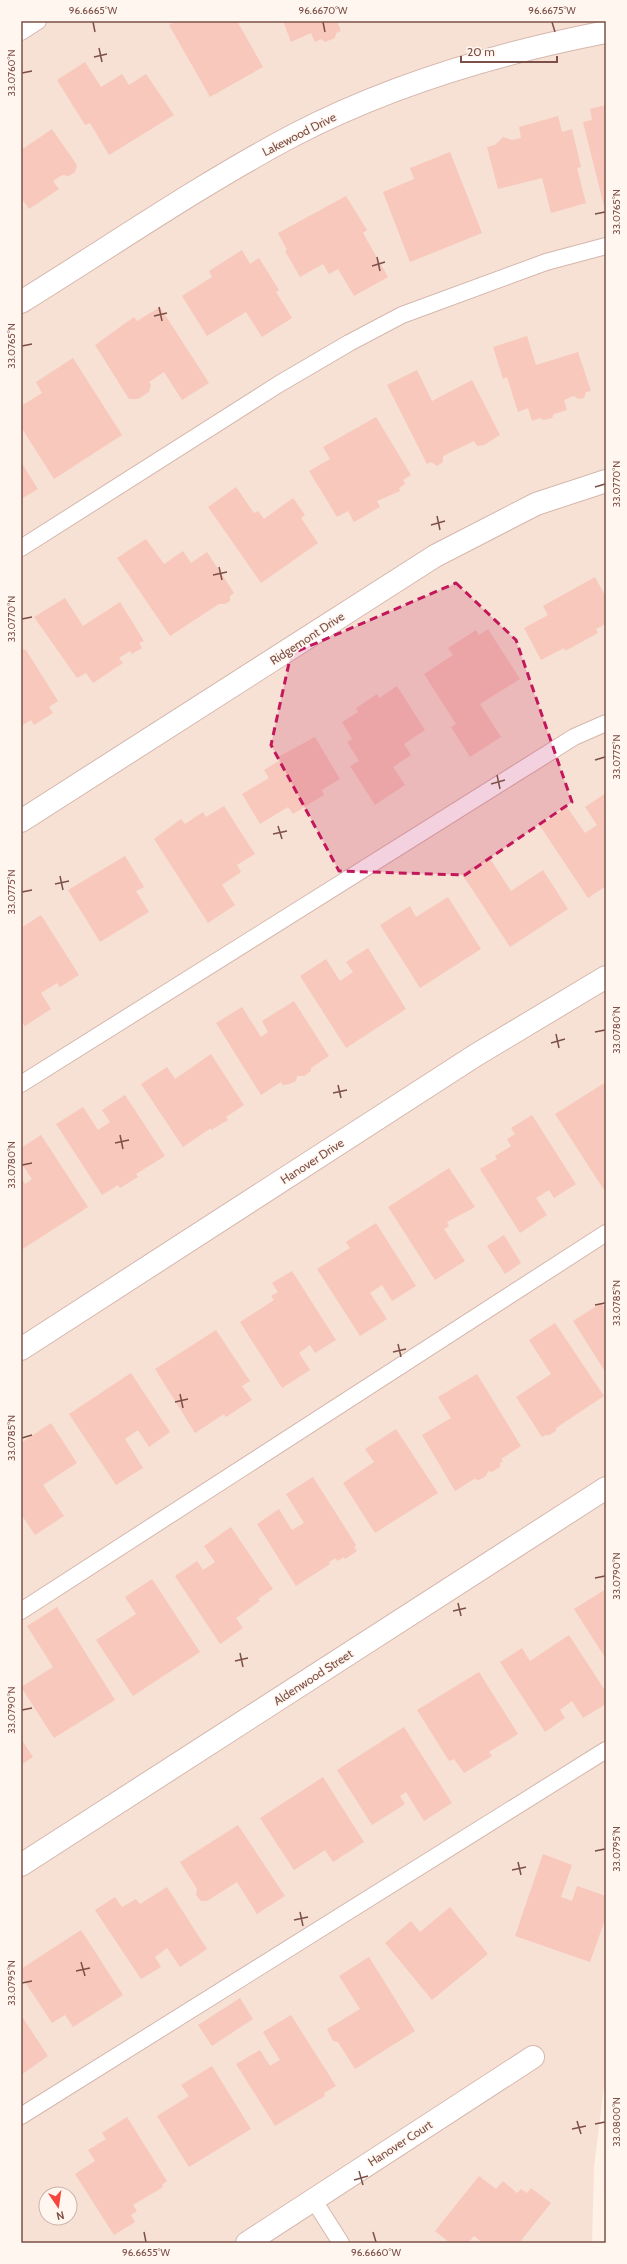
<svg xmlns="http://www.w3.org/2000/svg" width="627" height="2264" font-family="Cabin,sans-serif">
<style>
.residential{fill:#f7e1d4;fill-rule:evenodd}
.building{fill:#f7c8bb}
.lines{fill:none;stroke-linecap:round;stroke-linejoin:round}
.service-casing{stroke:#d5b7ad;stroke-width:18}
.minor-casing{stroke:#d5b7ad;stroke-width:24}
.tertiary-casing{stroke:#d5b7ad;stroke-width:24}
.service{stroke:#fff;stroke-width:16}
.minor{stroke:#fff;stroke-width:22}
.tertiary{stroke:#fff;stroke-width:22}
.marked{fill:#c2185b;fill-opacity:0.2;stroke:#c2185b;stroke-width:3;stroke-dasharray:8 5;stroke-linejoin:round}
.ticks{fill:none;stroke:#7c5047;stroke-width:1.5}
.labels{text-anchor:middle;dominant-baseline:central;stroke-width:3;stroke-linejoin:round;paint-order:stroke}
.street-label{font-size:12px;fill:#7c5047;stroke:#fff6ef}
.neatline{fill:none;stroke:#7c5047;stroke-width:1.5}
.ticks-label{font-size:10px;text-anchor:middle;fill:#7c5047}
</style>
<rect width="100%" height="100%" fill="#fff1e6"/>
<path class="residential" d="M21,21h585v2050l-12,96 -2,76h-571zM46,2194h24v24h-24z"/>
<path class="building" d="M176,21h61l26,46 -53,30 -41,-72z
M283,21h54l4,10 -5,2 -1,5 -10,4 -4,-3 -6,3 -4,-9 -20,9z
M85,62l16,25 21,-13 7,11 17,-11 28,41 -65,40 -19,-32 -5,2 -28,-45z
M606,105v105h-1l-22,-88 9,-2 -2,-11z
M558,116l4,16 10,-3 9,38 -4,1 9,35 -35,10 -9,-35 -44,11 -11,-42 8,-2 8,-8 9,3 9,-2 -2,-11z
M52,129l25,36 -2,7 -6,4 -7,-1 -9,6 6,8 -30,20 -8,-11v-48z
M450,152l32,81 -72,29 -27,-70 31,-13 -4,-11z
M346,196l21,34 -4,3 25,44 -34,19 -16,-27 -9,5 -6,-10 -23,13 -15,-26 2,-1 -9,-17z
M242,250l8,14 9,-6 20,32 -3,2 16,26 -30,19 -16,-25 -39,24 -25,-40 30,-19 -3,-6z
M160,307l49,76 -27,17 -18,-28 -15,10 2,3 -2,7 -11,7h-9l-34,-54 39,-28 3,4z
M527,336l9,29 42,-13 13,39 -5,1 -2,6 -6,1 -4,-3 -10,4 3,10 -13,4 -2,4 -8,2 -4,-2 -8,3 -4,-13 -10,4 -11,-35 -4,2 -10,-32z
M73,358l49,77 -68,44 -33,-52v-21l21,-13 -6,-11z
M417,370l15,31 40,-21 28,55 -16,10 -7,1 -3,-5 -31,15v6l-6,4 -6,-4 -4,2 -40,-79z
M376,417l35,58 -8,5 2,4 -6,4 1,3 -23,10 3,6 -26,15 -6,-11 -11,6 -28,-46 21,-12 -7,-12z
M21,462l17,27 -17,10z
M236,487l18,26 4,-2 6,8 29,-21 12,17 -4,3 17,25 -57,40 -53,-76z
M146,539l18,25 19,-13 8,12 16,-11 27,41 -4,3v5l-5,3h-6l-49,32 -53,-78z
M595,577l11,20v27l-10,5 2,4 -33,18 -1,-3 -23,12 -17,-32 24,-13 -5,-9z
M65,598l18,28 37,-24 24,39 -5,2 3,5 -10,6 -2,-3 -11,7 4,5 -30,20 -7,-10 -9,5 -43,-61z
M488,629l32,50 -40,25 21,33 -31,20 -19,-30 5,-3 -32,-50 29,-19 -5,-7 28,-18 3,5z
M21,649l5,1 32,51 -9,6 4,6 -19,12 -3,-5 -10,6z
M397,686l28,44 -21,14 7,11 -18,12 12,18 -30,20 -25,-39 9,-5 -12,-19 5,-3 -10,-17 16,-10 -2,-4 21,-14 2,4z
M315,737l25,42 -18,11 2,5 -31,19 -5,-7 -28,17 -18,-30 27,-16 -5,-8 16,-10 -2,-3z
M606,793v93l-18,12 -48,-72 27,-19 18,26 12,-8 -12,-18z
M224,806l31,48 -18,11 4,7 -19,13 13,20 -27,18 -54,-84 27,-20 4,5 18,-12 3,5z
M125,856l19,31 -8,4 13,21 -49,30 -32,-52z
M489,857l22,34 32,-21 25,39 -58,38 -48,-73z
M448,897l33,52 -61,39 -40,-63 30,-19 6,11z
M41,915l38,60 -19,12 -3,-4 -16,10 10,16 -26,17 -4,-6v-92z
M368,948l38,61 -60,39 -46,-72 26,-17 14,22 13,-9 -7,-10z
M294,1001l35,55 -18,12v3l-7,5h-7l-1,5 -6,3 -7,1 -2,-3 -20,13 -45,-72 26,-16 19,30 7,-5 -6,-11z
M211,1054l33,51 -18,12 2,3 -17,10v-2l-28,19 -42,-63 26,-17 8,12z
M606,1082v107l-2,1 -49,-76z
M125,1095l40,61 -29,18 2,3 -18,11 -2,-3 -16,10 -46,-71 27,-17 15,23 12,-8 -8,-12z
M532,1115l44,69 -22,14 -5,-8 -13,8 11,17 -27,18 -40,-64 17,-10 -2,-3 16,-10 -4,-7 8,-5 -4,-6z
M41,1135l47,72 -67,43v-72l4,6 7,-5 -11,-16v-15z
M449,1168l26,39 -28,15 2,4 -5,3 21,32 -30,19 -47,-73z
M376,1223l40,63 -24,15 -10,-16 -12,8 17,26 -27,17 -43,-67 33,-21 -4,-6z
M504,1235l17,28 -16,11 -18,-28z
M292,1271l44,69 -21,13 -5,-8 -11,8 11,17 -28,18 -42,-66 34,-22 -3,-4 7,-4 -6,-9z
M601,1303l5,8v62l-33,-52z
M555,1323l49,73 -48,32v3l-7,4h-3l-4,2 -26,-40 35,-23 -22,-34z
M216,1330l34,51 -8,5 10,14 -26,17 -2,-3 -29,19 -40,-64z
M131,1373l39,59 -21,15 -11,-17 -13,9 18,29 -27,17 -47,-71z
M477,1374l44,72 -20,13 2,2 -3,2v4l-8,5 -4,-1 -2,5 -7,4 -5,-1 -19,12 -33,-56 29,-17 -13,-21z
M51,1423l26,40 -34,22 21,31 -29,19 -14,-21v-71z
M396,1429l42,64 -63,40 -32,-50 31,-21 -9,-13z
M313,1477l43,68 -2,2 3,4 -12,8 -1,-2 -7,4 -1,-3 -7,4 1,2 -34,22 -39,-62 22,-15 13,21 12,-7 -18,-29z
M231,1527l42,62 -15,10 2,2 -24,17 7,10 -23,16 -45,-68 22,-15 6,9 12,-8 -11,-16z
M152,1579l48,73 -67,44 -37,-56 40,-26 -11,-17z
M606,1589v70l-32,-50z
M57,1607l58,93 -61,38 -33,-51 32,-20 -26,-41z
M569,1635l37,57v12l-23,14 -11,-17 -12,9 5,8 -20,14 -45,-70 22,-14 8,13z
M479,1672l39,62 -29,18 3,4 -28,17 -10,-14 -5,2 -32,-51z
M404,1727l48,76 -28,18 -18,-29 -6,4 5,8 -33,21 -35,-55z
M21,1739l12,18 -12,8z
M323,1777l41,65 -31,20 -8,-12 -31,20 -34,-52z
M238,1825l47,71 -28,18 -20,-32 -30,19h-6l-5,-6 1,-6 -17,-27z
M543,1854l29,11 -11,32 11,4 5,-15 29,10v21l-16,45 -75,-26z
M167,1887l40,62 -27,18 -13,-19 -12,9 6,10 -20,12 -46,-69 20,-13 7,10 14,-8 4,5z
M450,1907l38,47 -56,46 -47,-57 26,-22 9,11z
M81,1930l42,65 -50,32 -8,-12 -13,8 -31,-47v-7z
M369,1957l46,74 -60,38 -17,-27 -5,-1 -6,-12 33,-20 -21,-33z
M240,1998l13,21 -41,27 -14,-21z
M21,2015l27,41 -27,19z
M291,2015l45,71 -12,7 1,3 -50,30 -39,-62 24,-14 10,16 10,-6 -17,-28z
M212,2066l39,63 -62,38 -32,-51 32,-20 -8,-11z
M127,2117l40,64 -5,4 1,2 -30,18 4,6 -6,4 4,7 -21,13 -39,-61 20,-13 -7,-11 18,-11 -4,-6z
M479,2176l17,13 7,-8 14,12 4,-4 6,4 4,-5 20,15 -32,40h-36l-9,-7 -6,7h-18l-15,-12z"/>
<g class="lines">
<g class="service-casing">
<path id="service" d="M21,32l17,-11
M21,548l258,-164 70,-41 53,-28 144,-53 60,-16
M21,1084l553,-347 32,-14
M21,1611l585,-378
M21,2116l585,-366
M313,2199l28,44"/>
</g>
<g class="minor-casing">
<path id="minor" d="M21,302c89,-55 180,-118 273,-167 98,-51 204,-82 312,-103
M21,1349l455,-294 130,-78
M21,1865l585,-377
M247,2243l286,-186"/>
</g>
<g class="tertiary-casing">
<path id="tertiary" d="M21,821l414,-265 101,-52 70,-23"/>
</g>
<use href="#service" class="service"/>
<use href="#minor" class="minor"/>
<use href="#tertiary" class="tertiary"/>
</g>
<path class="marked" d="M456,583l60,57 56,162 -107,73 -126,-4 -68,-126 20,-91z"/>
<path class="ticks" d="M93,22l2,10M323,22l2,10M552,22l3,10M99,48l3,14M94,57l13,-3M22,73l10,-2M595,214l10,-2M377,257l3,14M372,266l13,-4M159,307l3,14M154,316l13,-3M22,346l10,-2M595,487l10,-3M437,516l3,14M431,525l14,-4M219,567l3,13M213,575l14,-3M22,619l10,-2M595,760l10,-3M497,775l3,14M491,784l14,-4M278,826l4,13M273,834l14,-3M60,876l3,14M55,884l14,-3M22,892l10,-2M595,1032l10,-2M556,1034l3,14M551,1043l14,-4M338,1085l3,13M333,1093l14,-3M120,1135l3,14M115,1143l14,-3M22,1165l10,-2M595,1305l10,-2M398,1344l3,13M393,1352l13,-3M180,1394l3,14M175,1402l13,-3M22,1438l10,-3M595,1578l10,-2M458,1603l3,13M453,1611l13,-3M240,1653l3,14M235,1661l13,-3M22,1710l10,-2M595,1851l10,-2M518,1862l3,13M512,1870l14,-3M300,1912l3,14M294,1920l14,-3M81,1962l4,14M76,1971l14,-3M22,1983l10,-2M577,2121l4,13M595,2124l10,-2M572,2129l14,-3M359,2171l4,14M354,2180l14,-4M144,2232l2,10M373,2232l3,10"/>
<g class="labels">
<g class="street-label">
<text transform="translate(299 134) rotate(-27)">Lakewood Drive</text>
<text transform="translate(307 638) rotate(-33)">Ridgemont Drive</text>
<text transform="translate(312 1161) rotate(-33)">Hanover Drive</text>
<text transform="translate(313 1677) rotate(-33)">Aldenwood Street</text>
<text transform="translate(400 2143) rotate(-33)">Hanover Court</text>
</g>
</g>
<rect width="627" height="2264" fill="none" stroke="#fff6ef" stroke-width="44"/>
<g transform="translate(58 2206) rotate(167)"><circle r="19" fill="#fff6ef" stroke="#cbb4ac"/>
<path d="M0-3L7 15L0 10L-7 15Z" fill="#f6453e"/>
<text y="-6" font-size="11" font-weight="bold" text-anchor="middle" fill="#7c5047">N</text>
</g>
<path d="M461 56v6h96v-6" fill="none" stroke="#7c5047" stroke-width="2"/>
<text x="467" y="56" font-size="12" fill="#7c5047" stroke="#fff6ef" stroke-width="3" paint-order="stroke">20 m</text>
<rect x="22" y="22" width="583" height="2220" class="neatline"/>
<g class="ticks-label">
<text x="93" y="14">96.6665°W</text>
<text x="323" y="14">96.6670°W</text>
<text x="552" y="14">96.6675°W</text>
<text transform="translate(11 73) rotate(-90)" y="4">33.0760°N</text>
<text transform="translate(616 212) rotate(-90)" y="4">33.0765°N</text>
<text transform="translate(11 346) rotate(-90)" y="4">33.0765°N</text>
<text transform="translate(616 484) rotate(-90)" y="4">33.0770°N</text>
<text transform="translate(11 619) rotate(-90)" y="4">33.0770°N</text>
<text transform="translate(616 757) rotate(-90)" y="4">33.0775°N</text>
<text transform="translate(11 892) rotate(-90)" y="4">33.0775°N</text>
<text transform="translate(616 1030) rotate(-90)" y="4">33.0780°N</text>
<text transform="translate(11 1165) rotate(-90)" y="4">33.0780°N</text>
<text transform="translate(616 1303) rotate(-90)" y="4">33.0785°N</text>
<text transform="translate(11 1438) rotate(-90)" y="4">33.0785°N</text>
<text transform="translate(616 1576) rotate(-90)" y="4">33.0790°N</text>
<text transform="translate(11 1710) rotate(-90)" y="4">33.0790°N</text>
<text transform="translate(616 1849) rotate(-90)" y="4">33.0795°N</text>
<text transform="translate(11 1983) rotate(-90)" y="4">33.0795°N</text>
<text transform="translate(616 2122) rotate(-90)" y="4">33.0800°N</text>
<text x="146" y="2256">96.6655°W</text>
<text x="376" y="2256">96.6660°W</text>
</g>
</svg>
